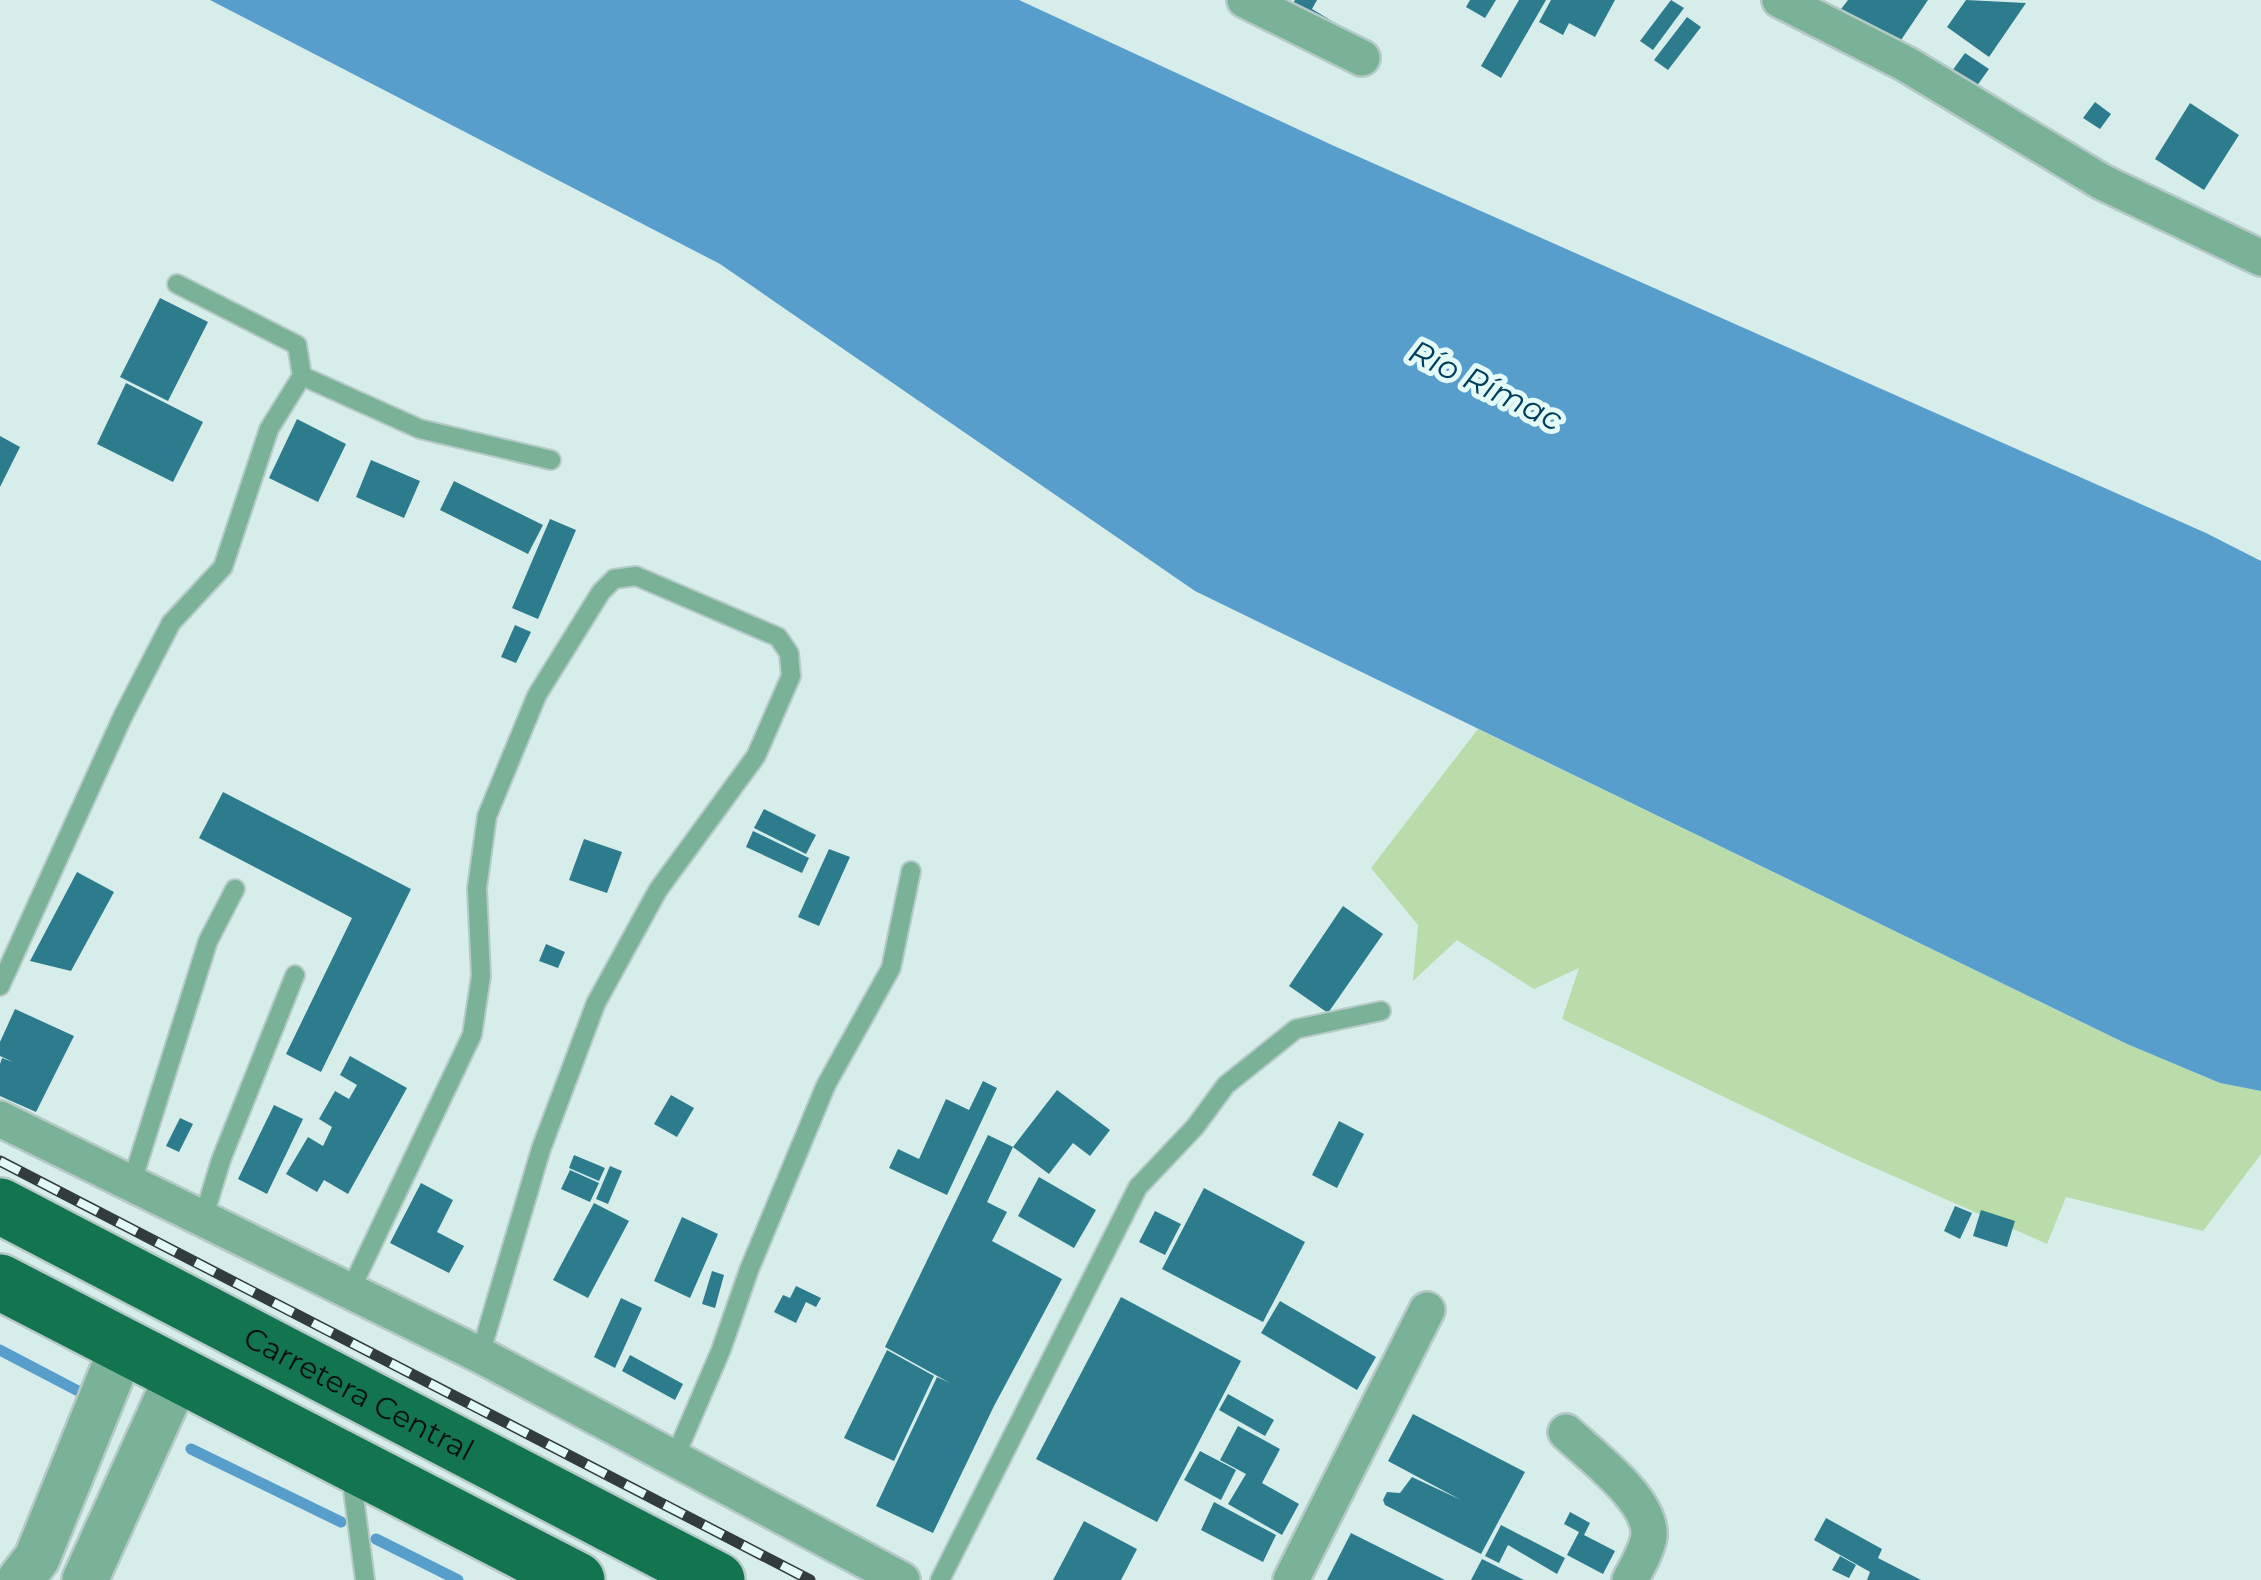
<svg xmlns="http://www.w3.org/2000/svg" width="2261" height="1580" font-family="Montserrat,sans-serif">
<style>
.green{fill:#b9dcaa}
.water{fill:#589ecd}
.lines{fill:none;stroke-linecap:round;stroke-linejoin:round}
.stream{stroke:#589ecd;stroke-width:11}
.building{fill:#2d7c8d}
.service-casing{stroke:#b5cac7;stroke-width:22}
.minor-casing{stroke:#b5cac7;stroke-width:40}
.tertiary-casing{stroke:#b5cac7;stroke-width:50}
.trunk-casing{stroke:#b5cac7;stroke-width:60}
.service{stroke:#7ab297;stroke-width:18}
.minor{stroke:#7ab297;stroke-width:35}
.tertiary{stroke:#7ab297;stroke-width:45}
.trunk{stroke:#137450;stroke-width:55}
.rail-casing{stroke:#313c3b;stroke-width:11}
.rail{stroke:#e3faf7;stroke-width:8;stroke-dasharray:22;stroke-linecap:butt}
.labels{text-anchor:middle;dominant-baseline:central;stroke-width:10;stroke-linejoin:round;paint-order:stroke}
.street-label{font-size:30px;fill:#091110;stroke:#e3faf7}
.water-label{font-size:32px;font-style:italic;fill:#013d5c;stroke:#e3faf7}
</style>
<rect width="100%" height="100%" fill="#d6edea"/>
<path class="green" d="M1478,729l649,315 93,39 41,8v63l-58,77 -137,-34 -19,47 -208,-92 -277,-133 17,-51 -45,21 -77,-49 -44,41 5,-56 -47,-57z"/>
<path class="water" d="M210,0h809l313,145 874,388 55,28v530l-41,-8 -93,-39 -932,-453 -475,-327z"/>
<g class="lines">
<path class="stream" d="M0,1350l82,43
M191,1449l150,73
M376,1539l82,41"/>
</g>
<path class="building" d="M1295,0h22l-5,9 20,12 -10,16 -36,-22z
M1470,0h26l-11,18 -19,-11z
M1519,0h27l-45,78 -20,-12z
M1551,0h64l-20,37 -26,-14 -6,12 -24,-13z
M1671,0l13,8 -31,42 -13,-9z
M1848,0h80l-31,46 -59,-33z
M1966,0l60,3 -37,54 -42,-30z
M1687,17l14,10 -33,43 -14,-10z
M1965,53l24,16 -13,18 -24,-16z
M2095,102l16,12 -11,15 -17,-11z
M2190,103l49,32 -35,55 -49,-31z
M160,298l48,24 -40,79 -48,-24z
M126,383l77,39 -30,60 -76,-38z
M297,419l49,25 -28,58 -49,-24z
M0,436l20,11 -20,40z
M371,460l49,21 -16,37 -48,-21z
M454,481l89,44 -15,29 -88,-44z
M550,519l26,11 -38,89 -26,-11z
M515,625l16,7 -15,31 -15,-6z
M223,792l188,97 -90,183 -35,-18 66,-136 -153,-80z
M764,809l52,26 -10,19 -52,-26z
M753,831l56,27 -7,15 -56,-26z
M584,839l38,13 -15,41 -38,-13z
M829,849l21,8 -31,69 -21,-9z
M77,872l37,20 -43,79 -41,-10z
M1343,906l40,28 -55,79 -39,-27z
M546,944l19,8 -7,16 -19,-7z
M15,1009l59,27 -38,76 -36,-16v-32l2,-6 11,4 -13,-6v-14z
M350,1056l57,32 -59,106 -24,-14 -7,12 -31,-18 22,-37 15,9 9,-19 -13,-8 16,-28 14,8 8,-14 -17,-10z
M983,1081l14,7 -50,107 -58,-27 9,-19 21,10 27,-60 23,11z
M1057,1090l53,40 -20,26 -17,-13 -24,31 -36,-27z
M671,1095l23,13 -17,29 -23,-13z
M274,1105l29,14 -36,75 -29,-15z
M180,1118l13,6 -14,28 -13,-6z
M1339,1121l25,13 -27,54 -25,-13z
M988,1135l25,12 -26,55 20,10 -15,29 70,38 -68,127 -61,127 -57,-27 61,-129 13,6 -65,-36z
M574,1155l31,13 -6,13 -30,-13z
M610,1166l12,5 -14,33 -12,-5z
M570,1170l29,13 -9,19 -29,-13z
M1039,1177l57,33 -22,38 -56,-32z
M421,1183l32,17 -16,32 27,14 -15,27 -59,-30z
M1204,1188l101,54 -42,80 -101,-53z
M594,1203l35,18 -41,77 -35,-18z
M1955,1206l17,7 -12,26 -16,-8z
M1981,1210l34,11 -8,26 -34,-11z
M1155,1211l26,13 -16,31 -26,-13z
M682,1217l36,17 -28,64 -36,-17z
M712,1271l12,4 -9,33 -13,-4z
M796,1286l25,12 -5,9 -10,-5 -10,21 -22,-11 9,-17 7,3z
M1121,1297l120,64 -84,161 -121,-63z
M621,1298l21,10 -27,60 -21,-11z
M1280,1301l96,56 -19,33 -96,-57z
M887,1350l47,26 -40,85 -50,-23z
M630,1355l53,29 -8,16 -53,-29z
M1228,1394l46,26 -9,16 -46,-26z
M1413,1414l112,58 -44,82 -96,-49 -2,-5 4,-8 13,1 12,-16 49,23 -73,-39z
M1238,1426l42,23 -18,34 37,21 -17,31 -54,-31 18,-30 -26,-14z
M1200,1451l36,19 -15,30 -37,-20z
M1214,1502l62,33 -13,27 -62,-32z
M1570,1512l20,11 -6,12 31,16 -12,23 -36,-19 12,-23 -15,-8z
M1826,1518l56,31 -4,9 43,22h-54l3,-8 -56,-32z
M1084,1521l53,28 -16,31h-68z
M1501,1525l64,33 -8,16 -49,-29 -9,18 -14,-7z
M1351,1533l94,47h-118z
M1840,1556l16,9 -7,13 -17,-8z
M1482,1559l42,21h-53z"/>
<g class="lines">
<g class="service-casing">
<path id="service" d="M177,284l120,61 5,31 118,53 131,31
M0,986l123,-270 48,-93 52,-56 46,-138 33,-53
M131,1185l77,-244 27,-52
M203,1219l18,-59 74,-185
M350,1291l122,-256 9,-59 -4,-88 10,-72 50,-121 64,-103 13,-13 22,-3 142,61 11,16 2,23 -35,80 -98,134 -62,113 -55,146 -61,206
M675,1457l46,-107 28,-80 77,-185 65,-117 20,-97
M351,1475l14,105
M940,1580l198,-393 57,-60 31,-42 70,-56 85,-18"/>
</g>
<g class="minor-casing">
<path id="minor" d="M1245,0l117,58
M1780,0l126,64 196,118 159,76
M0,1119l480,236 422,225
M1566,1432c24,23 86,68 83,104 -2,14 -12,31 -19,44
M1291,1580l136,-270"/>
</g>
<g class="tertiary-casing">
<path id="tertiary" d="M20,1580l17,-22 86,-212
M85,1580l94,-207"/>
</g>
<g class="trunk-casing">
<g id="trunk">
<path id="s1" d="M0,1206l717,374"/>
<path d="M0,1282l577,298"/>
</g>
</g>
<use href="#service" class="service"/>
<use href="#minor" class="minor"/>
<use href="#tertiary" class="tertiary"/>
<use href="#trunk" class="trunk"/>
<g class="rail-casing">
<path id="rail" d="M0,1161l810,419"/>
</g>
<use href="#rail" class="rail"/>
</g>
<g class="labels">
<g class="street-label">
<text stroke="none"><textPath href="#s1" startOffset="405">Carretera Central</textPath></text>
</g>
<g class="water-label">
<text transform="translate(1486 385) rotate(26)">Río Rímac</text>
</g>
</g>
</svg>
